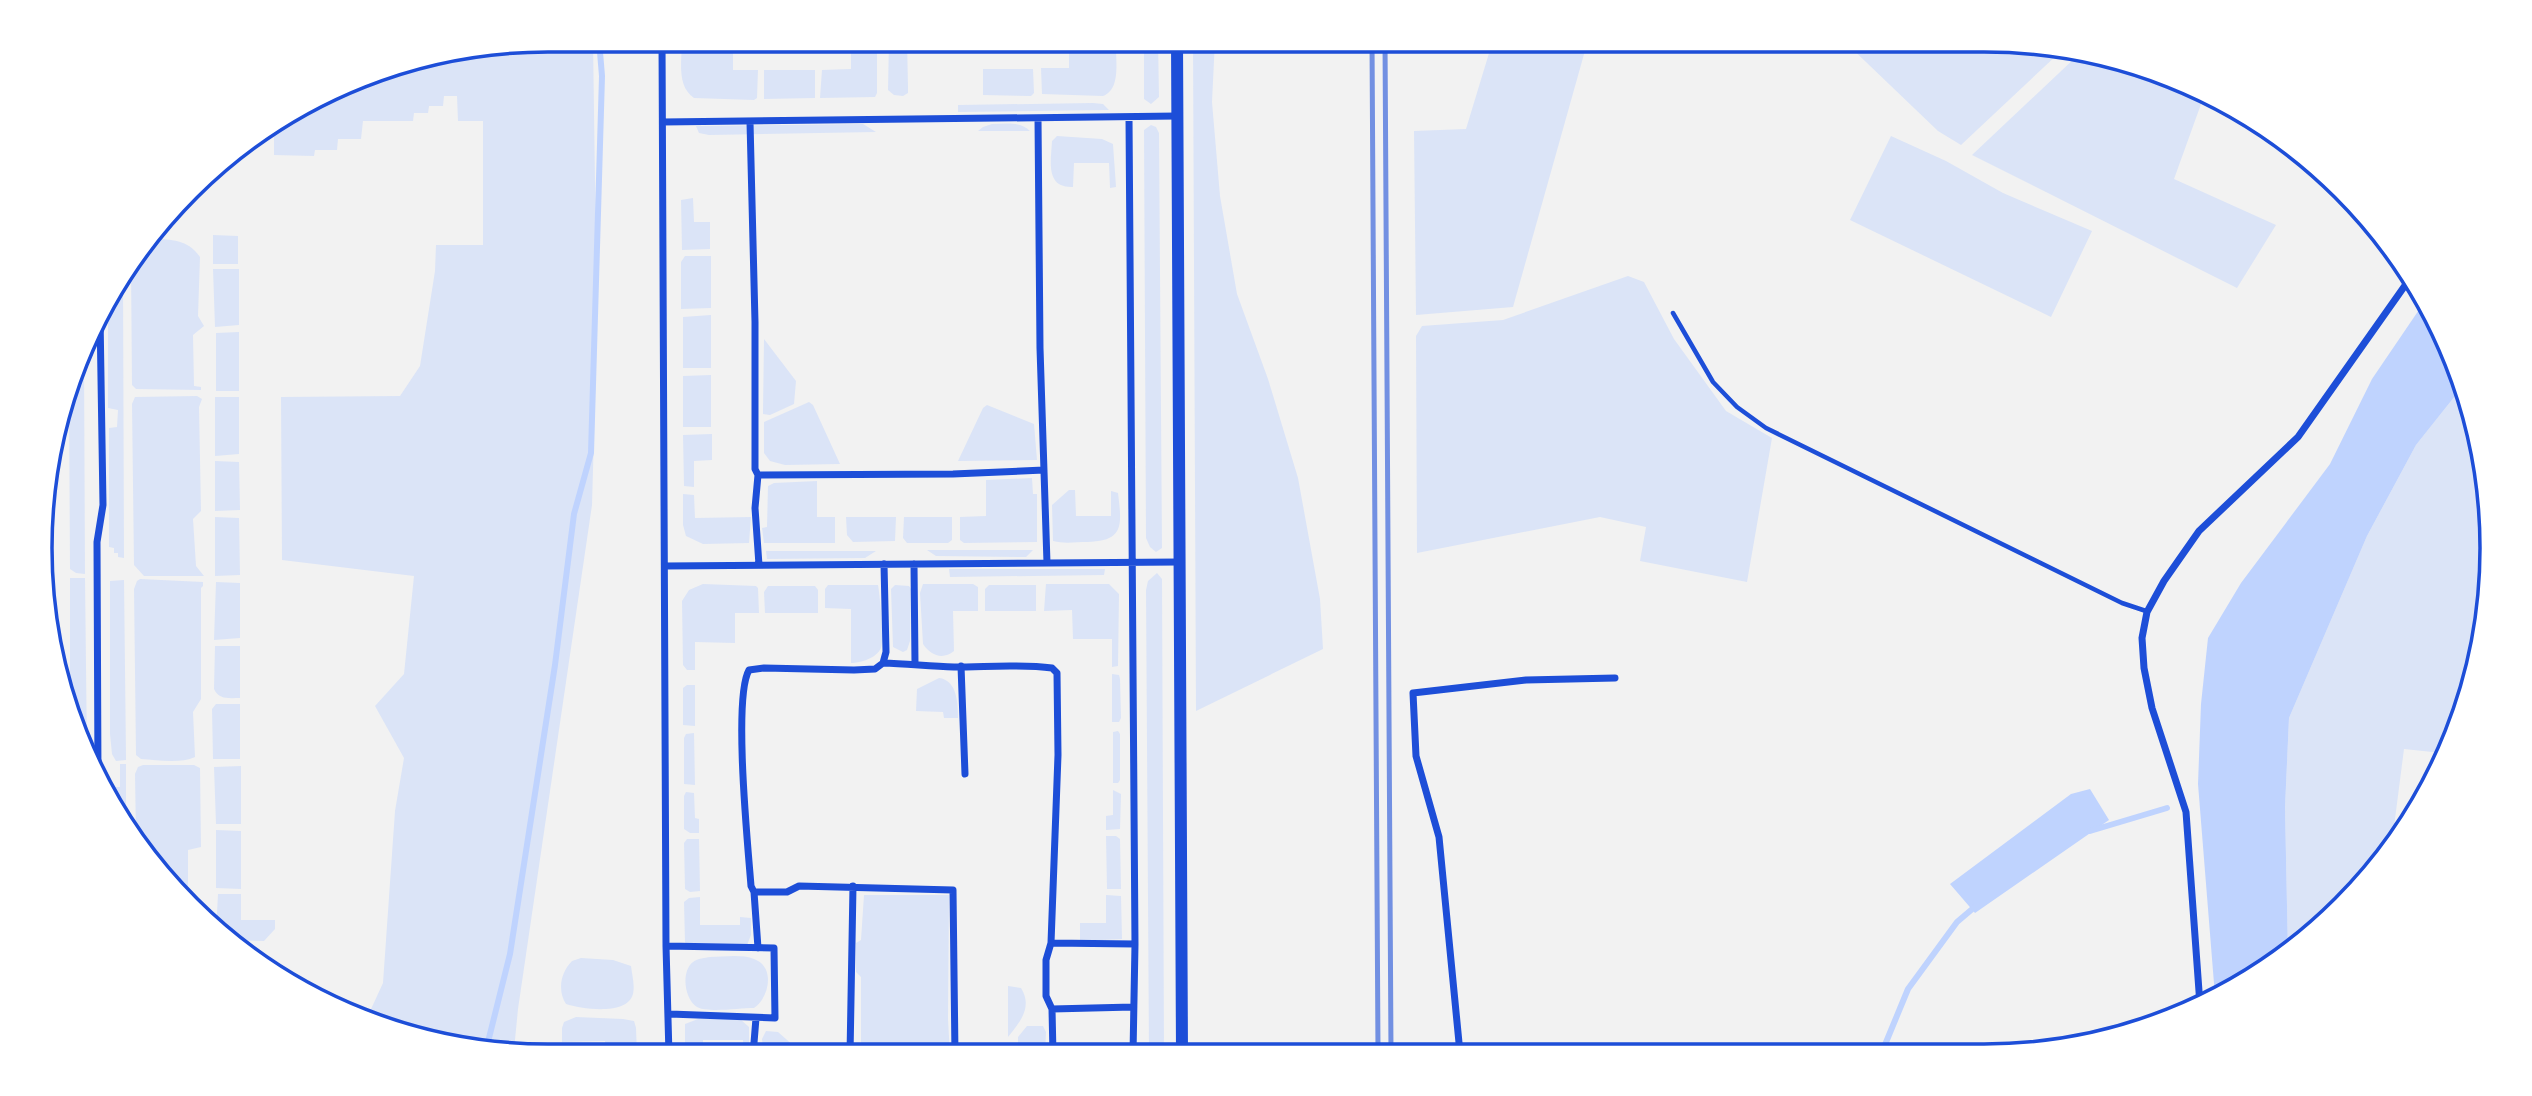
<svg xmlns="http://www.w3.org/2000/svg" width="2532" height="1096" font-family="'Fira Sans Condensed',sans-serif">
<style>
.green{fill:#dbe4f7}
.water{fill:#bfd3fe}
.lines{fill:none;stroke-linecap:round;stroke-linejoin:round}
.stream{stroke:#bfd3fe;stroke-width:6}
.service{stroke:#1d4ed8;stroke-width:4.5}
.minor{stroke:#1d4ed8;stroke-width:7}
.secondary{stroke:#1d4ed8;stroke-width:12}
.rail{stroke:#7290e2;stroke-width:5}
.rim{fill:none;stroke:#1d4ed8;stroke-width:3.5}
</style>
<rect width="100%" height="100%" fill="#f2f2f2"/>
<path class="green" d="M548,40h45l4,287 -5,178 -74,504 -4,41 -130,-21 -18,-9 17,-37 12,-172 9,-53 -29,-52 29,-32 10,-98 -132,-16 -1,-163 119,-1 20,-30 15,-95 1,-26h47v-124h-25l-1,-25h-13l-1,10h-14l-1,7h-14l-1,8h-50l-2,18h-23l-1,11h-22l-1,6 -40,-1v-32l20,-15 90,-41z
M682,40l51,1v29h25l-1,28 -3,2 -60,-2c-18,-12 -12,-38 -12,-58z
M851,40h26v53l-2,4 -55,1 2,-28 29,-1z
M889,40h18l1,47v6l-5,3 -9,-1 -6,-5z
M1069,40h47c-1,18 6,49 -13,56l-61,-2 -1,-26h28z
M1144,40h14l1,57 -8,7 -7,-5z
M1193,40h22l-3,62 8,94 17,98 31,85 30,99 22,121 3,50 -127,62z
M1493,40h95l-75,267 -97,8 -2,-184 52,-2z
M1843,40h141l75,13 -98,92 -23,-14z
M2077,56l71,11 57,26 -31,86 102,46 -39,63 -265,-133z
M983,69h50l1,24 -3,3 -48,-1z
M764,70h51v28l-51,1z
M1093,103l10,1 6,6 -151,2v-7z
M863,124l13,8 -167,3 -10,-2 -3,-7z
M992,124c13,0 29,-3 38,7h-52l5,-4z
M1151,125l5,2 3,6 3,415 -6,4 -6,-5 -4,-9 -2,-408z
M1057,136l45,3 11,5 3,43 -6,1 -1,-25h-35l-1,24c-28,1 -22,-26 -21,-46z
M1891,136l55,25 57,32 89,38 -41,86 -201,-97z
M693,198l1,24h16v27l-28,1 -1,-50z
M213,235l25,1v28h-25z
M153,239c18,0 36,1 47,18l-2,59 6,10 -11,9 1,51 7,1v3l-65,-1 -4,-4 -1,-119z
M685,256h26v52l-30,1v-47z
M213,269h26v56l-24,2z
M123,276l1,282 -6,-1v-4h-4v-5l-5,-1v-119l8,-1 1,-17 -10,-2v-113z
M1628,276l16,6 30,57 52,72 46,27 -25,144 -107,-21 6,-34 -46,-10 -183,36 -1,-217 6,-10 81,-6z
M711,315v53h-28v-51z
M239,332v59h-23v-58z
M764,339l32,42 -2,23 -24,11 -7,-1v-3z
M84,358l1,216 -9,-1 -6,-4 -1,-170z
M711,375v52h-28v-51z
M2463,386l12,31 16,98 -4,100 -22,97 -23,41 -38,-4 -13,101 -4,7 -99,97 -3,-146 4,-90 78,-182 49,-91z
M197,396l5,3 -3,8 2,104 -8,8 3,47 8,10h-60l-10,-11 -2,-161 3,-7z
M215,397h24v57l-24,2z
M809,402l4,3 27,59 -55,1 -15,-4 -6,-8v-31z
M987,405l47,19 3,36 -79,1 25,-53z
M712,434v26l-18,1v26l-10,-1 -1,-51z
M215,461l24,1 1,48 -25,1z
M1032,478l1,16h4v48l-73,1 -4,-3v-23l26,-1v-36z
M817,481v36h18v26h-71l-2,-15 5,-1 1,-41 6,-3z
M1069,490h6l1,26h35v-25l7,2c4,33 6,48 -31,49 -11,0 -23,2 -34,-1l-1,-36z
M683,494l11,1 1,23 56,-1 -2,26 -46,1 -17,-8 -3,-11z
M215,517l24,1 1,57 -25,1z
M846,517h50l-1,24 -42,1 -6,-7z
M904,517h48v23l-4,3h-41l-4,-5z
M927,550h106l-7,7 -90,-1z
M766,551h110l-11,7 -98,1z
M949,569h156l-1,6 -154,2z
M1157,573l5,6 2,475h-15l-3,-464 2,-9z
M70,578h15l2,176 -17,-36z
M140,579l63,3v4l-2,2v111l-8,13 2,45c-15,7 -38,3 -54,2l-5,-4 -2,-166 3,-8z
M124,580l2,177v3l-10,1 -4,-7 -2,-20v-153z
M216,582l24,1v55l-26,2z
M703,584l53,2 2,2 1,25h-24v30l-40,-1v28h-8l-4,-5 -1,-64 7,-11z
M923,584h50l5,3v24h-25l1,40c-11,9 -23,5 -31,-7l-3,-51z
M1046,584h63l10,10 -1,72 -6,1v-28h-39l-1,-29 -28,1z
M828,585h50c2,10 6,54 3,63 -4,10 -21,15 -30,15v-54l-26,-1v-19z
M895,585l14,1 2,3 -1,52 -3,9 -4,2 -10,-5 -2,-58z
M989,585h47v26h-51v-22z
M768,586h47l3,4v23h-53l-1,-21z
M215,646h25v52c-11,0 -21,2 -26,-9z
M1112,674l7,1 1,4 1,39 -2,4h-7z
M939,678c18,2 19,25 19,40h-14l-1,-6 -27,-1 1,-22z
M687,685h8v41l-12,-1v-37z
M216,704h24v55h-27l-1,-50z
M1118,731l2,3v46l-2,3h-5v-51z
M694,733l1,52 -11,-1v-46l2,-4z
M120,764h6v59l-15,-18v-18h9z
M143,765h51l6,3 1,79 -13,3v48l-52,-62 -1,-62 3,-7z
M241,766v58h-25l-2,-57z
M1113,790l8,4 -1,35 -14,1v-14l7,-1z
M686,792l8,1 1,25 4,1v14h-9l-6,-4v-33z
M216,830l25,1v58l-25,-1z
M1106,836h10l4,3 1,50h-14z
M687,839h12l1,52 -10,1 -5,-3 -1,-46z
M218,894h23v26h34v9l-11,12 -36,-1 -12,-8z
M864,895h85l-1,124 2,36h-89v-78l-5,-5v-29l5,-3z
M1106,895l15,1 1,43 -42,2v-18h26z
M700,897v28h40v-8l11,1v17l-4,10h-60l-2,-3 -1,-40 5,-4z
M710,957c13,0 32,-3 44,2 22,8 15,39 0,49 -14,0 -46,5 -57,-1 -13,-8 -16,-36 -4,-45 5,-4 12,-4 17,-5z
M581,958l32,2 18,6c1,9 4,19 2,28 -6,22 -51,15 -67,10 -9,-14 -5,-32 6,-43z
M1008,986l13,2c12,19 -1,34 -13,49z
M576,1017l47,2 11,2 2,7 1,27 -31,1 -1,-15 -43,1v-14l2,-6z
M698,1019h42l9,8v22h-6v-9h-40v15h-18v-31z
M1027,1026h16l3,6 -1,22h-27v-17z
M766,1031l12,1 17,15 1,8 -32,-2 -2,-14z"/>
<path class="water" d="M2425,301l15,23 23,62 -47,59 -49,91 -78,182 -4,90 3,146 -73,42 -17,-212 3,-80 7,-66 33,-55 89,-119 42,-85z
M2090,789l19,31 -134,93 -25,-29 121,-90z"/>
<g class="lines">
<path class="stream" d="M2090,831l77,-23
M487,1046l23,-92 45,-289 19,-151 17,-61 11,-377 -3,-36
M1882,1052l26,-63 49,-67 20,-17"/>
<path class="service" d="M1673,313l40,69 24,25 29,21 356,175 24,8"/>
<path class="minor" d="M662,40l4,906 3,109
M1129,117l6,827 -2,110
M1038,118l2,230 7,215
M663,122l514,-6
M750,122l5,200v147l3,6 195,-1 91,-4
M758,475l-3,33 4,57
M914,564l1,100
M665,566l514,-4
M883,663c24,1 47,3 71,4 33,0 66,-3 98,1l5,5 1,82 -7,188 -5,17v36l6,13 1,45
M961,666l4,108
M98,778l-1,-236 6,-37 -3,-190
M754,892h33l12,-6 154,4 2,165
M1051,943l84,1
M666,946l108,2 1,70 -105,-4
M758,948l-4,-56 -3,-6c-3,-39 -18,-188 -2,-216l15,-2 90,2 21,-1 8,-6 3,-11 -2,-88
M2200,1005l-14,-193 -34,-104 -8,-40 -2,-30 5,-26 17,-31 35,-50 99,-94 113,-160
M1052,1009l81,-2
M1460,1053l-21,-216 -23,-81 -3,-63 113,-13 89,-2
M753,1055l3,-37
M850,1055l3,-169"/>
<path class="secondary" d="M1177,40l5,1014"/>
<path class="rail" d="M1372,40l6,1013
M1385,40l6,1013"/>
</g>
<path d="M0 0H2532V1096H0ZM548 52H1984A496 496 0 0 1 2480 548V548A496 496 0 0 1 1984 1044H548A496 496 0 0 1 52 548V548A496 496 0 0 1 548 52Z" fill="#fff" fill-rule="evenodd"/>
<path class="rim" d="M548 52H1984A496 496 0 0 1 2480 548V548A496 496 0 0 1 1984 1044H548A496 496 0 0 1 52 548V548A496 496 0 0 1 548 52Z"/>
</svg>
